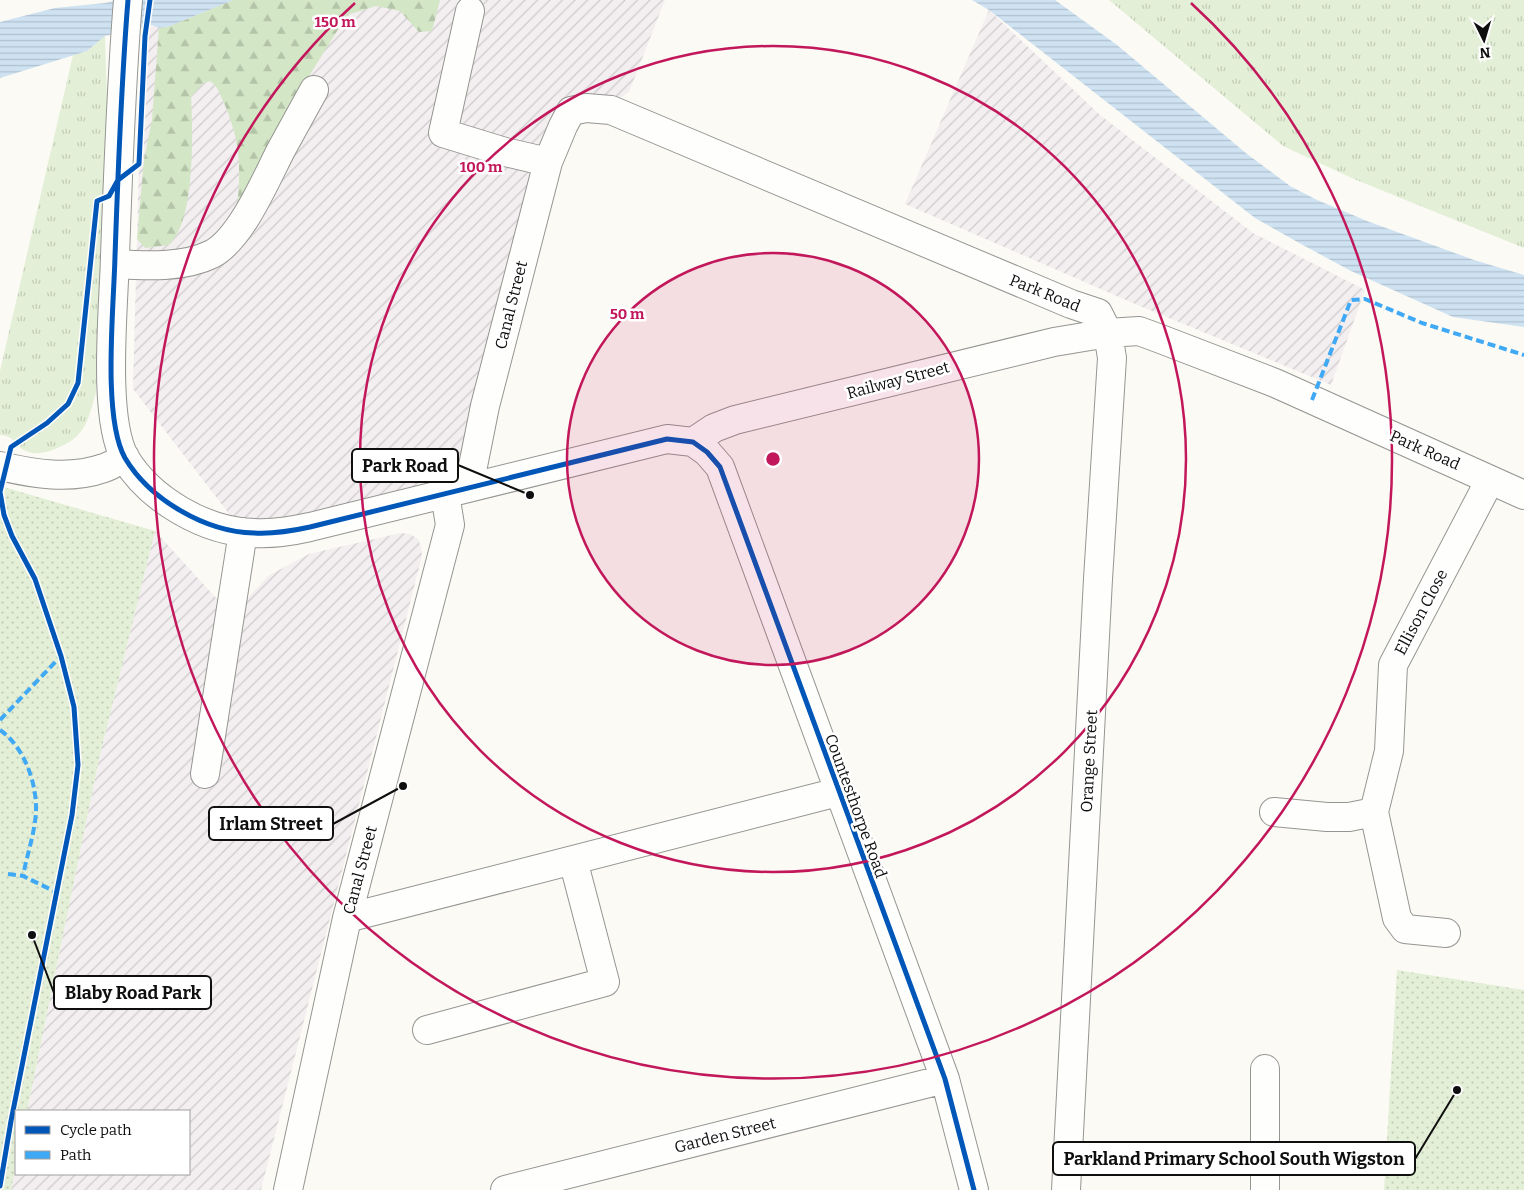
<svg xmlns="http://www.w3.org/2000/svg" width="1524" height="1190" font-family="Bitter,serif">
<style>
.industrial{fill:url(#industrial-furrows)}
.grass{fill:url(#grass-tufts)}
.forest{fill:url(#forest-firs)}
.park{fill:url(#park-dots)}
.water{fill:url(#water-rules)}
.lines{fill:none;stroke-linecap:round;stroke-linejoin:round}
.minor-casing{stroke:#959592;stroke-width:30}
.minor{stroke:#fefefd;stroke-width:28}
.quiet{stroke:#3fa9f5;stroke-width:4;stroke-dasharray:8 4;stroke-linecap:butt}
.cycleway-casing{stroke:#fff;stroke-width:8}
.cycleway{stroke:#0057b8;stroke-width:5}
.ring{fill:none;stroke:#c2185b;stroke-width:2.5}
.labels{text-anchor:middle;dominant-baseline:central;stroke-width:5;stroke-linejoin:round;paint-order:stroke}
.street-label{font-size:16px;fill:#0f0f0f;stroke:#fff}
.centre{fill:#c2185b;stroke:#fff;stroke-width:2.5}
.ring-label{font-size:15px;text-anchor:middle;font-weight:bold;fill:#c2185b;stroke:#fff;stroke-width:5;stroke-linejoin:round;paint-order:stroke}
.leader{fill:none;stroke:#0f0f0f;stroke-width:2}
.callout-dot{fill:#0f0f0f;stroke:#fff;stroke-width:2}
.callout{fill:#fff;stroke:#0f0f0f;stroke-width:2}
.callout-label{font-size:18px;text-anchor:middle;font-weight:bold;fill:#0f0f0f}
</style>
<defs>
<pattern id="industrial-furrows" width="10" height="10" patternUnits="userSpaceOnUse" patternTransform="scale(1.25)"><rect width="10" height="10" fill="#f3eef0"/><path d="M-1 1l2-2M0 10L10 0M9 11l2-2" fill="none" stroke="#cfcbcd"/></pattern>
<pattern id="grass-tufts" width="24" height="20" patternUnits="userSpaceOnUse" patternTransform="scale(1.25)"><rect width="24" height="20" fill="#e3efd6"/><path d="M3 7l-1-3M5 7V3M7 7l1-3M15 17l-1-3M17 17v-4M19 17l1-3" fill="none" stroke="#c2ccb6"/></pattern>
<pattern id="forest-firs" width="22" height="20" patternUnits="userSpaceOnUse" patternTransform="scale(1.25)"><rect width="22" height="20" fill="#d3e6c5"/><path d="M5 1l3.5 6h-7zM16 11l3.5 6h-7z" fill="#b4c4a8"/></pattern>
<pattern id="park-dots" width="8" height="8" patternUnits="userSpaceOnUse" patternTransform="scale(1.25)"><rect width="8" height="8" fill="#e3efd6"/><path d="M2 2h.1M6 6h.1" fill="none" stroke="#c2ccb6" stroke-width="1.8" stroke-linecap="round"/></pattern>
<pattern id="water-rules" width="6" height="5" patternUnits="userSpaceOnUse" patternTransform="scale(1.25)"><rect width="6" height="5" fill="#cee2f2"/><path d="M0 2.5h6" fill="none" stroke="#b0c1ce"/></pattern>
</defs>
<rect width="100%" height="100%" fill="#fbfaf4"/>
<path class="industrial" d="M233,0h432l-36,92 -59,41 -101,353 -226,46 -110,-143 6,-225 6,-128 7,-12 18,2z
M989,10l111,105 153,118 112,57 -34,95 -191,-79 -235,-102z
M155,531l61,67 30,2 22,-24 41,-22 92,-21 9,1 8,5 3,8 1,9 -161,634h-250l5,-25v9h173v-63h-162l72,-352z"/>
<path class="grass" d="M1109,0h415v248l-170,-69 -71,-33z
M105,36l4,130 -13,226c-8,29 -11,46 -41,57 -10,4 -18,6 -29,2 -12,-5 -10,-15 -26,-16v-64l73,-316 14,-4z"/>
<path class="forest" d="M233,0h207l-8,31 -13,1 -19,-21 -24,-5 -29,9 -41,66 -69,128c4,-43 4,-66 -13,-106 -4,-8 -6,-17 -14,-22l-7,2 -12,14c2,34 3,105 -13,135 -2,5 -6,9 -9,13l-24,3 -8,-9 7,-80 8,-39 7,-92 11,-2z"/>
<path class="park" d="M0,486l155,45 -56,228 -72,352h-11v54l-5,25h-11z
M1397,970l127,20v200h-140z"/>
<path class="water" d="M118,0h115l-63,26 -11,2 -7,-3 -47,11 -18,15 -87,27v-56l55,-14 50,-5z
M972,0h83l62,45 130,109 43,32 27,14 50,21 107,39 50,15v52l-71,-10 -102,-46 -50,-27 -46,-26 -234,-183 -32,-25z"/>
<g class="lines">
<g class="minor-casing">
<path id="minor" d="M128,0c-7,85 -10,171 -13,256 -1,49 -13,161 10,202 25,42 81,74 129,75 18,1 38,-2 56,-6l357,-88 26,3 14,10 13,15 225,612 29,111
M470,11l-27,122 62,19 43,10
M115,264c31,2 69,4 97,-10 29,-15 54,-75 69,-104 11,-20 22,-40 33,-60
M693,442l21,-14 21,-8 319,-78 54,-9 4,25 -14,221 -32,611
M0,466c34,8 70,14 104,2 7,-2 14,-7 21,-11
M469,486l16,-80 63,-244 15,-36 8,-15 15,-3 25,2 460,194 27,9 10,20 31,-2 19,7 117,45 249,112
M205,774l38,-242
M1274,812l53,5h22l25,-5
M347,918l491,-126
M1446,933l-41,-4 -8,-11 -23,-106 15,-61 4,-86 97,-185
M427,1030l178,-48 -32,-122
M288,1190l59,-272 103,-393 -5,-31
M505,1190l440,-111
M1265,1190v-121"/>
</g>
<use href="#minor" class="minor"/>
<path class="quiet" d="M1312,400l39,-100 14,-1 57,24 102,32
M0,720l61,-64
M0,730c23,16 36,50 36,78 0,22 -9,46 -13,68
M8,874l15,2 33,16"/>
<g class="cycleway-casing">
<path id="cycleway" d="M128,0c-7,85 -10,171 -13,256 -1,49 -13,161 10,202 25,42 81,74 129,75 18,1 38,-2 56,-6l357,-88 26,3 14,10 13,15 225,612 29,111
M0,1186l11,-65 61,-306 6,-50 -4,-58 -13,-51 -26,-77 -23,-43 -8,-21 -4,-23 11,-45 36,-24 21,-19 10,-21 19,-182 12,-5 9,-16 21,-16 6,-128 5,-36"/>
</g>
<use href="#cycleway" class="cycleway"/>
</g>
<circle cx="773" cy="459" r="206" fill="#c2185b" fill-opacity=".12"/>
<g class="ring">
<circle cx="773" cy="459" r="206"/>
<circle cx="773" cy="459" r="413"/>
<path d="M1191 3A619 619 0 1 1 355 3"/>
</g>
<g class="labels">
<g class="street-label">
<text transform="translate(1045 293) rotate(22)">Park Road</text>
<text transform="translate(511 305) rotate(-76)">Canal Street</text>
<text transform="translate(898 380) rotate(-15)">Railway Street</text>
<text transform="translate(1425 450) rotate(24)">Park Road</text>
<text transform="translate(1421 612) rotate(-62)">Ellison Close</text>
<text transform="translate(1089 761) rotate(-87)">Orange Street</text>
<text transform="translate(856 806) rotate(70)">Countesthorpe Road</text>
<text transform="translate(360 870) rotate(-75)">Canal Street</text>
<text transform="translate(725 1135) rotate(-14)">Garden Street</text>
</g>
</g>
<circle cx="773" cy="459" r="8" class="centre"/>
<g class="ring-label">
<text x="335" y="27">150 m</text>
<text x="481" y="172">100 m</text>
<text x="627" y="319">50 m</text>
</g>
<path class="leader" d="M530 495L458 465M403 786L333 824M32 935L54 993M1457 1090L1415 1159"/>
<g class="callout-dot">
<circle cx="530" cy="495" r="5"/>
<circle cx="403" cy="786" r="5"/>
<circle cx="32" cy="935" r="5"/>
<circle cx="1457" cy="1090" r="5"/>
</g>
<g class="callout">
<rect x="352" y="449" width="106" height="33" rx="5"/>
<rect x="209" y="807" width="124" height="33" rx="5"/>
<rect x="54" y="976" width="157" height="33" rx="5"/>
<rect x="1053" y="1142" width="362" height="33" rx="5"/>
</g>
<g class="callout-label">
<text x="405" y="472">Park Road</text>
<text x="271" y="830">Irlam Street</text>
<text x="133" y="999">Blaby Road Park</text>
<text x="1234" y="1165">Parkland Primary School South Wigston</text>
</g>
<rect x="15" y="1110" width="175" height="65" fill="#ffffff" stroke="#9f9f9f"/>
<rect x="25" y="1126" width="25" height="8" fill="#0057b8" stroke="#9f9f9f"/>
<text x="60" y="1135" font-size="15" fill="#0f0f0f">Cycle path</text>
<rect x="25" y="1151" width="25" height="8" fill="#3fa9f5" stroke="#9f9f9f"/>
<text x="60" y="1160" font-size="15" fill="#0f0f0f">Path</text>
<g transform="translate(1484 40) rotate(175)" stroke="#ffffff" stroke-width="4" paint-order="stroke">
<path d="M0-4L9 19L0 12L-9 19Z" fill="#0f0f0f"/>
<text y="-8" font-size="14" font-weight="bold" text-anchor="middle" fill="#0f0f0f">N</text>
</g>
</svg>
